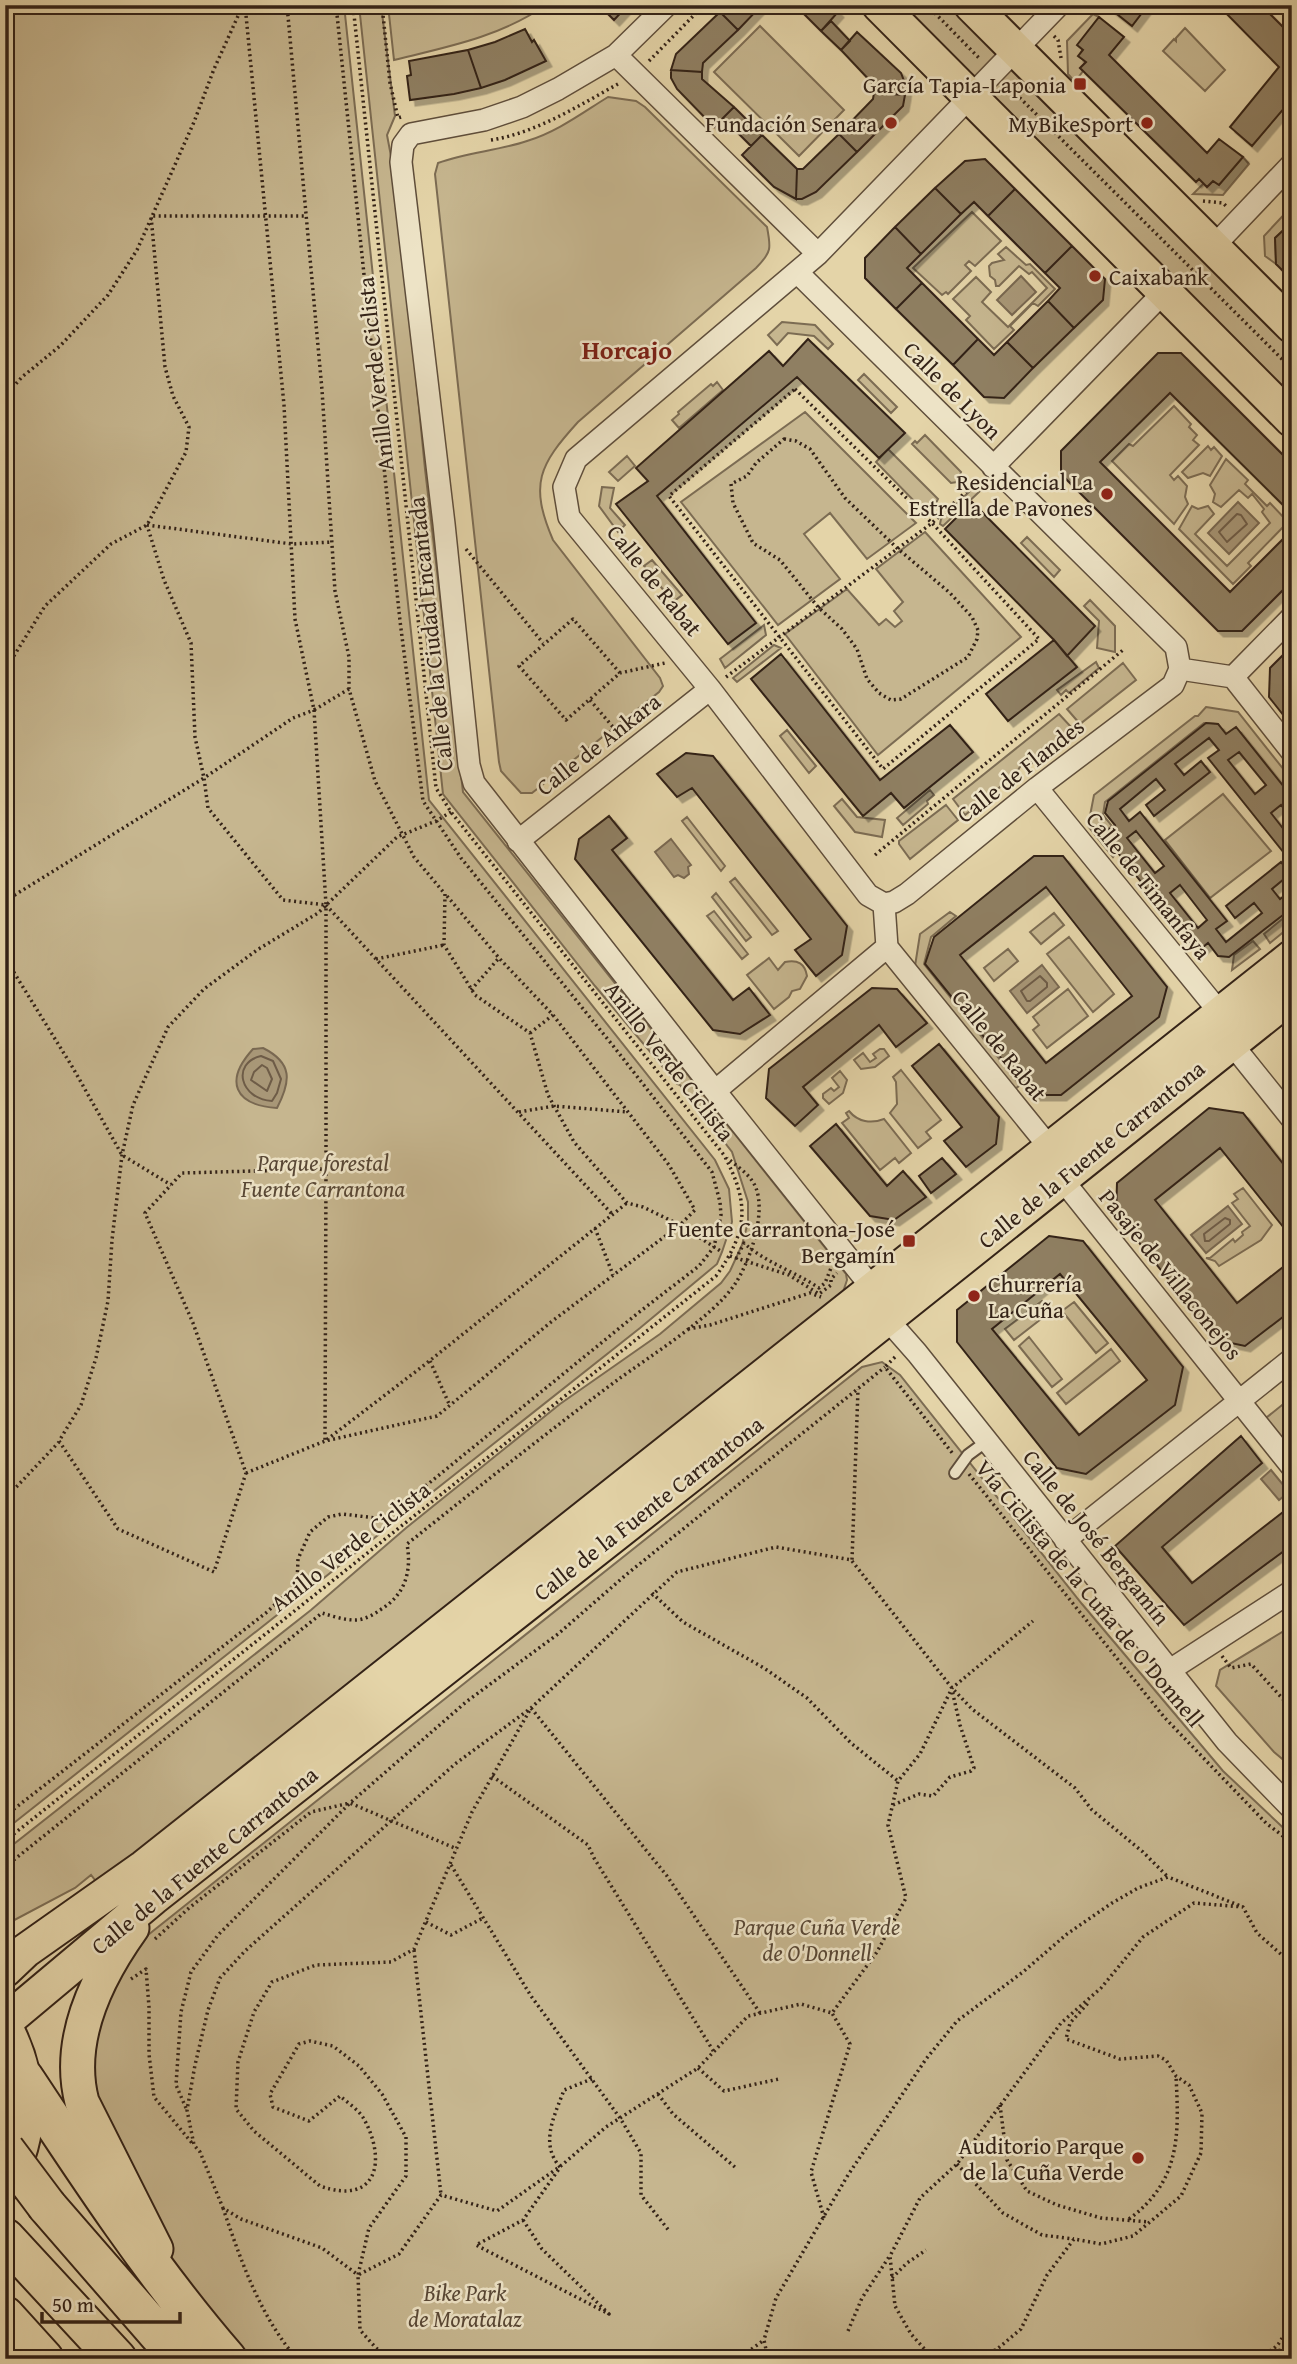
<svg xmlns="http://www.w3.org/2000/svg" width="1297" height="2364" font-family="'Gentium Book Plus',serif">
<style>
.green{fill:#c6b68f;stroke:#7c6c53;stroke-width:2}
.water{fill:#a89777;stroke:#796851;stroke-width:2}
.lines{fill:none;stroke-linecap:round;stroke-linejoin:round}
.shore{stroke:#6e5c47;stroke-width:2}
.building{fill:#8f7f62;stroke:#332217;stroke-width:2;fill-rule:evenodd;filter:url(#shadow)}
.lane-casing{stroke:#5f4e3b;stroke-width:14}
.street-casing{stroke:#5f4e3b;stroke-width:24}
.primary-casing{stroke:#332217;stroke-width:37}
.highway-casing{stroke:#332217;stroke-width:42}
.path{stroke:#332217;stroke-width:3.5;stroke-dasharray:2 3.5;stroke-linecap:butt}
.lane{stroke:#ede3c6;stroke-width:10}
.street{stroke:#ede3c6;stroke-width:21}
.primary{stroke:#e4d4a8;stroke-width:33}
.highway{stroke:#e4d4a8;stroke-width:38}
.highway-bridge-casing{stroke:#332217;stroke-width:42;stroke-linecap:butt}
.highway-bridge{stroke:#e4d4a8;stroke-width:38}
.poi-dot{fill:#8f2418;stroke:#ede3c6;stroke-width:2.5}
.labels{text-anchor:middle;dominant-baseline:central;stroke-width:5;stroke-linejoin:round;paint-order:stroke}
.poi-label{font-size:23px;fill:#332217;stroke:#ede3c6;text-anchor:end}
.street-label{font-size:23px;fill:#332217;stroke:#ede3c6}
.park-label{font-size:23px;font-style:italic;fill:#584735;stroke:#ede3c6}
.quarter-label{font-size:26px;font-weight:bold;fill:#7a1f14;stroke:#ede3c6}
</style>
<defs>
<filter id="shadow"><feDropShadow dx="5.5" dy="5.5" stdDeviation="0" flood-color="#0004"/></filter>
</defs>
<rect width="100%" height="100%" fill="#e4d4a8"/>
<filter id="stains"><feTurbulence type="fractalNoise" baseFrequency=".00286" numOctaves="4"/><feColorMatrix values="0 0 0 0 .2 0 0 0 0 .09 0 0 0 0 .02 0 0 0 .5 -.17"/></filter>
<radialGradient id="worn" r=".72"><stop offset=".6" stop-color="#630" stop-opacity="0"/><stop offset="1" stop-color="#630" stop-opacity=".3"/></radialGradient>
<path class="green" d="M5,5h339l85,795 286,360 14,29 3,33 -10,30 -5,12 -77,64 -635,502z
M359,5h22l14,111 -8,19 11,58 27,276 38,323 383,482 1,6 -5,15 -743,590 -8,-10 -16,13 -70,37v-74l306,-241 95,-82 154,-124 100,-70 61,-51 9,-12 12,-26 6,-23v-20l-16,-50 -52,-67 -3,-1 -82,-98 -152,-192z
M388,5h158c-46,32 -99,42 -152,55z
M892,5h68l41,47 -28,27z
M1093,14l6,3 -20,39 7,6 -6,6 3,3 -8,11 -7,-8 -1,-33z
M760,26l84,84 -45,46 -85,-84z
M1185,28l40,42 -20,21 -42,-40 11,-12 2,2v-3z
M1016,65l276,273v67l-305,-311z
M608,97l28,4 9,6 122,120c4,21 5,25 -11,41l-178,154c-39,43 -49,62 -25,118l107,138 3,8 -4,6 -127,101h-11l-20,-22 -2,-9 -64,-588 3,-11c29,-11 60,-12 89,-22 30,-9 55,-28 81,-44z
M1243,157l6,7 -26,31 -30,-1 11,-11 3,4 6,-6 6,4z
M1292,206v16l-17,16 1,26 -11,-8 -1,-20z
M972,212l29,29 -26,25 -6,-5 -4,4 6,6 -23,23 -2,-2 -4,3 -29,-27z
M1006,247l20,18 4,-1 25,25 -17,17 -5,-3 -23,23 4,4 -20,19 -28,-29 4,-4 -17,-17 23,-22 15,15 -9,10 26,25 39,-39 -15,-16 -3,2 -10,-8 -20,20h-3l-1,-6 -5,-4 -1,-10 3,-3 12,-3 -6,-6z
M782,322l33,3 18,19 -5,5 -14,-13 -26,-3 -11,12 -9,-10z
M864,374l33,33 -6,6 -33,-33z
M717,382l6,8 -44,38 -7,-8 7,-6 -1,-2 33,-28 2,2z
M1174,406l17,18 -2,3 8,8 -4,5 6,5 -29,30 4,5 4,-4 9,10 -2,11 3,7 -14,20 -62,-63 17,-17 4,2z
M805,412l111,111 -49,36 -37,-46 -26,21 36,45 -62,46 -97,-123z
M925,435l36,37 -4,10 -6,1 -39,-39 3,-3 2,2z
M1208,446l3,4 3,-3 8,9 -12,20 -7,-3 -15,5 -6,-6z
M888,449l50,50 -4,8 -10,2 -6,-4 -42,-43z
M627,456l8,10 -17,15 -9,-9z
M1226,459l22,21 -3,4 22,22 3,-3 18,19 -40,41 3,3 -18,18 -54,-55 13,-23 6,3 10,-3 6,8 -19,20 32,32 43,-43 -8,-11 2,-3 -12,-15 -4,4 -9,-8 -18,17 -8,-5 2,-8 -5,-9z
M602,487l12,1 -4,20 15,17 -7,7 -19,-26z
M973,488l7,3 -37,35 -3,-2 1,-5z
M925,532l96,105 -143,118 -93,-121 62,-45 32,36 7,-6 9,8 7,-6 -8,-10 9,-9 -27,-33z
M1027,537l33,33 -6,7 -33,-34z
M652,560l30,35 -9,7 -29,-36z
M1090,600l25,26v26l-18,-4 2,-27 -15,-15z
M764,625l2,10 -41,33 -5,-9z
M774,645l7,3 -44,34 -4,-4z
M1096,662l3,6 -30,25 -3,-3 -5,5 -4,-5z
M1123,663l13,17 -56,44 -13,-15z
M1206,707l32,5 54,68v17l-56,-70 -10,7 -8,-10 -14,-1 -99,79 -2,13 9,11 -10,8 14,19 -3,4 -25,-31 6,-31 101,-79h3z
M1059,714l13,14 -1,3 -26,20 -3,-2 -10,14 -4,-5 -5,4 -8,13 -50,40 -12,-16z
M787,730l29,36 -7,7 -29,-37z
M930,790l4,5 -7,6 1,3 -25,21 -6,-7z
M1223,794l48,57 -61,47 -45,-58z
M842,799l15,18 28,3 -3,17 -27,-5 -21,-26z
M946,805l12,15 -48,39 -11,-15v-3z
M687,817l38,49 -4,5 -39,-50z
M735,878l43,53 -6,4 -42,-53z
M716,893l35,44 -5,4 -34,-44z
M714,911l34,43 -6,5 -35,-43z
M1292,911v14l-22,18 -6,-9z
M950,912l6,4 -25,21 -7,27 96,121 -6,5 -99,-124 5,-32z
M1054,913l10,12 -23,19 -11,-12z
M1069,937l45,57 -21,18 -46,-58z
M1253,941l7,8 -28,21 2,-15z
M1008,949l10,12 -24,20 -10,-13z
M769,958l9,12 7,-8c13,-3 20,2 22,14l-7,13 -8,2 -3,6 -15,12 -27,-34z
M1068,989l20,27 -41,32 -14,-18 6,-5 -6,-8z
M880,1049h4l5,7 -14,11 -14,2 -7,-9 9,-7 7,9 6,-4 -3,-4z
M901,1070l40,50 -15,12 5,6 -13,10 -28,-35 7,-9 -1,-22 -3,-5z
M840,1071l7,9 -4,13 -14,11 -6,-6v-4l8,-6 3,3 5,-4 -7,-9z
M849,1111c9,11 22,13 35,8l27,34 -12,10 -4,-5 -15,12 -38,-47 7,-5 -3,-5z
M1243,1188l29,37 -11,15 -42,26 -4,-5 -9,-3h4l23,-19 2,3 8,-7 -1,-3 8,-6 -18,-23 6,-4 -4,-5z
M1042,1301l8,11 -36,28 -9,-11z
M1074,1302l34,41 -12,10 -34,-42z
M1029,1337l33,42 -10,8 -33,-41z
M1111,1349l9,12 -54,43 -9,-11z
M882,1362l18,13 182,229 141,167 69,65v523h-1049l-56,-64 -101,-220 10,-59 31,-60 21,-21 714,-568z
M1292,1397v53l-26,-32z
M1292,1626v141l-18,-15 -58,-66 4,-16z"/>
<path class="water" d="M1021,276l15,16 -24,23 -15,-15z
M1238,502l21,21 -30,31 -21,-21z
M671,839l20,26 -3,2 1,7 -5,4 -6,-3 -4,2 -19,-25z
M1042,965l17,22 -32,26 -17,-22z
M263,1048c30,15 28,33 14,60 -43,-3 -53,-27 -24,-59z
M1228,1206l14,18 -36,29 -15,-18z
M1271,1470l18,22 -10,8 -18,-21z"/>
<g class="lines">
<path class="shore" d="M1237,514l4,1 6,9 -20,18 -8,-10z
M1040,976l7,7v4l-17,14h-3l-6,-10z
M261,1056l12,5 8,18 -4,14 -5,8c-32,-2 -41,-38 -11,-45z
M262,1065l5,3 5,11 -5,12 -16,-11 3,-8z
M1225,1218l5,2v4l-21,17h-4l-1,-7z"/>
</g>
<path class="building" d="M599,5h29l-14,15z
M726,5h36l-24,25 -18,-18z
M795,5h36l7,7 -17,19z
M1109,5h39l-16,21 -24,-19z
M1218,5h43l31,31v63l-40,47 -22,-19 49,-60z
M720,12l18,18 -35,33 -1,9 -31,-2 5,-16z
M1099,17l25,20 -15,18 98,98 12,-14 24,18 -24,28 -6,-4 -6,6 -8,-8 -3,3 -116,-114 6,-6 -8,-6 5,-6 -6,-5z
M831,21l19,20 -9,9 -20,-19z
M525,29l7,13 2,-2 12,21 -41,19 -24,8 -13,-38 27,-8z
M857,32l44,41 5,13 -1,9 -31,-2v-8l-33,-35z
M468,50l13,38 -27,6 -44,6 -3,-24 4,-1 -2,-14z
M671,70l31,2v7l32,28 -20,20 -37,-38 -6,-11z
M874,93l31,2 -2,11 -46,46 -18,-18 34,-35z
M734,107l28,28 -11,11 -28,-28z
M839,134l18,18 -41,40 -14,7h-6l1,-30h6z
M762,135l35,34 -1,30 -22,-12 -32,-32z
M985,159l30,30 -27,27 -14,-14 -13,12 -26,-26 30,-27z
M935,188l26,26 -40,40 -26,-27z
M1015,189l57,57 -27,27 -57,-57z
M1292,222v58l-16,-16 -1,-26z
M895,227l26,27 -14,14 15,15 -26,26 -31,-31v-20z
M1072,246l33,33 -2,21 -29,28 -26,-27 12,-13 -15,-15z
M922,283l56,56 -25,26 -57,-56z
M1048,301l26,27 -41,40 -26,-26z
M808,339l97,94 -26,25 -82,-81 -140,119 99,127 -28,21 -112,-140 32,-23 -12,-13 133,-117 14,15z
M978,339l16,16 13,-13 26,26 -29,30 -20,-1 -31,-32z
M1158,353h23l111,111v50l-122,-121 -70,69 130,130 62,-62v51l-50,50h-24l-157,-157v-23z
M972,502l123,124 -28,30 -13,-16 -109,-111z
M1054,640l23,27 -69,54 -22,-27z
M1292,646v73l-4,2 -19,-24 1,-29z
M781,654l99,126 70,-55 23,27 -69,56 -13,-15 -28,23 -112,-137z
M1206,723l12,1 8,10 10,-7 56,70v21l-11,-13 -10,8 21,27v23l-84,-105 11,-8 -10,-12 -34,26 9,11 17,-14 9,11 -56,44 -8,-11 19,-15 -9,-11 -36,30 9,12 11,-9 87,109 -11,8 10,13 36,-29 -8,-10 -19,15 -9,-12 55,-44 9,12 -18,15 8,10 12,-9v18l-63,49 -11,-1 -10,-13 -11,9 -94,-118 12,-9 -10,-12 3,-12zM1239,752l27,33 -11,9 -27,-34zM1136,831l28,35 -9,7 -28,-35zM1180,885l27,35 -9,8 -28,-35z
M686,753l27,3 134,170 -5,29 -26,21 -21,-26 16,-11 -119,-151 -15,9 -20,-23z
M609,816l18,22 -15,12 121,150 16,-12 21,27 -30,19 -27,-4 -138,-171 4,-20z
M1034,856h29l104,131 -8,30 -98,78h-30l-106,-131 9,-27zM1046,887l86,109 -86,67 -86,-108z
M872,988l25,1 30,34 -31,24 -17,-22 -76,62 15,18 -23,21 -29,-28 3,-29z
M939,1044l60,73 -3,27 -30,23 -22,-26 18,-14 -50,-61z
M1209,1108l34,5 49,62v63l-72,-90 -65,52 82,103 55,-43v50l-47,36 -28,-6 -101,-126 1,-31z
M836,1124l51,62 16,-15 23,26 -32,23 -24,-4 -60,-70z
M942,1158l14,16 -25,19 -12,-17z
M1049,1236l34,5 100,126 -8,38 -89,69 -29,-6 -100,-126v-32zM1060,1274l87,106 -68,55 -87,-106z
M1241,1436l21,27 -100,84 30,36 100,-78v40l-108,80 -69,-79z"/>
<g class="lines">
<g class="lane-casing">
<path id="lane" d="M955,1473l13,-18 19,-14"/>
</g>
<g class="street-casing">
<path id="street" d="M667,5l-51,50 -58,34 -36,18 -38,13 -73,14 -8,11 -2,17 43,362 25,241 5,18 241,308 158,198 14,30 30,34 310,389 65,67
M616,55l202,199
M1213,247l79,-83
M797,272l379,375 4,22
M993,467l171,-175
M1180,669l53,8
M1233,677l59,75
M1233,677l59,-60
M1037,788l184,226
M518,841l192,-152
M884,904l-16,-9 -158,-206 -141,-172 -5,-30 12,-28 242,-205 241,-249
M884,904l10,-2 13,-8 130,-106 136,-103 7,-16
M884,904l3,43 163,201
M1231,1043l61,76
M715,1091l172,-144
M1061,1178l231,289
M1065,1540l227,-181
M1170,1670l122,-79"/>
</g>
<g class="primary-casing">
<path id="primary" d="M879,5l413,415
M971,5l321,321
M132,1928c-35,49 -66,113 -50,174l74,147
M5,1970l20,-19 119,-84 1148,-910
M5,2022l148,-124 540,-425 599,-478
M5,2026c27,51 30,107 0,158"/>
</g>
<g class="highway-casing">
<path id="highway" d="M24,2078c64,97 127,193 203,281
M47,2206l133,153
M5,2238l112,121
M5,2316l39,43"/>
</g>
<path class="path" d="M245,5l39,400 11,214 19,91 35,-21
M382,5l8,78 8,35 3,-1
M927,5l53,54
M1290,5l2,2
M1010,8l20,2
M1054,36l4,4 3,18
M649,61l55,-56
M1008,86l284,283
M491,140c45,-7 87,-34 127,-56
M1203,201l20,2 3,3
M795,389l137,134 107,116 -156,130 -214,-273z
M5,396l17,-19 38,-31 48,-51 29,-45 57,-128 20,-53 29,-64
M784,439l12,2 14,8 35,49 52,50 53,45 22,24 6,13 -1,9 -9,18 -67,42 -10,1 -12,-7 -12,-14 -10,-30 -15,-20 -24,-22 -38,-47 -27,-17 -20,-40 -2,-19 16,-8 9,-13z
M147,525l145,19 40,-2
M466,549l77,94
M5,670l40,-64 66,-62 36,-19 39,-73 3,-25 -16,-31 -8,-29 -14,-151h156
M620,673l-47,-54 -54,47 47,54 54,-47 45,-10
M726,677l206,-154 47,-43
M590,700l23,27
M314,710l12,195 -43,-5 -75,-92 -4,-30 89,-60z
M451,812l-15,9 -39,16 -79,76 -61,37 -53,39 -36,38 -35,78 -11,50 -10,85 -4,61 -12,57 -15,47 -22,36 59,88 96,43 32,-99 -53,-150 -48,-110 37,-40 144,-4 -1,272 98,-75 204,-163
M875,855l248,-205
M447,896l52,62 54,57 116,150 26,45 -15,15 42,27
M5,901l199,-123 -9,-41 -4,-94 -27,-63 -17,-55
M5,958l68,110 49,87 49,30
M376,959l68,-14
M471,990l28,-32
M530,1033l23,-18
M519,1112l35,-6 74,6
M326,1169v-264l286,309
M595,1228l18,47
M730,1256l59,19 30,19 12,-9v-6l6,-6
M736,1259l8,-16c22,20 50,28 75,45l6,-5 6,-15
M688,1329l22,-4 100,-32 11,4
M895,1357l-10,10 68,87
M430,1361l20,45
M246,1473l79,-32 112,-25 114,-94 129,-97 -37,-18 -16,-4 -53,-61 -26,-47 -18,-62 -55,-38 -31,-50 1,-51 -31,-37 -39,-76 -26,-92v-32l-14,-66 -13,-201 -35,-385
M969,1474l195,243 102,106 26,20
M5,1499l54,-57
M852,1561l100,127 20,21 103,79 17,22 51,42 25,25
M652,1593l31,29 81,46 43,30 44,45 47,38
M1222,1656l9,12 20,-4 41,45
M492,1776l96,69 6,13 120,194
M893,1805l26,-11 14,2 17,-19 21,-6 3,-3 -14,-43 -8,-35
M5,1816l262,-204 30,-28 1,-25 12,-27 18,-15 14,-3 43,5 253,-206 61,-47 15,-19 7,-32 -1,-13 -8,-30 -98,-125 -153,-189 -38,-57 -23,-180 -64,-616
M5,1841l711,-565c32,-45 34,-72 8,-121l-273,-343 -15,-24 -83,-783
M451,1865l80,131 89,122 21,35v42l29,37
M5,1867l317,-254c10,3 22,7 33,7 9,0 18,-5 25,-10 25,-15 32,-38 27,-66 69,-55 138,-110 209,-163 34,-25 97,-64 119,-97 15,-23 31,-69 21,-96 -5,-13 -19,-22 -29,-30
M426,1922l25,13 32,-17
M155,1939l34,-31 122,-96 39,-9 107,46
M414,1950l27,245
M131,1979l15,-10 3,38v47l5,43 38,46
M760,2013l-93,-137 -136,-168 -59,104 -58,137 -23,13 -75,3 -44,17 -18,30 -16,50 -2,47 18,22 66,55c57,20 67,-25 44,-67 -5,-9 -16,-16 -24,-23l-31,25 -36,-14 -3,-13 29,-50 11,-3 23,5 26,20 23,28 24,43v39l-37,52 -11,47 -36,-27 -81,-29 -18,-11 -23,-56 -6,-7 -7,-35 8,-45 13,-55 12,-32 25,-27 210,-187 76,-56 146,-136 99,-25 76,13 6,-171
M698,2068l26,23 55,-12
M658,2094l15,20 63,54
M1000,2105l7,55 20,31 30,14 44,13 48,4
M186,2108l-10,-23 5,-73 10,-40 27,-37 132,-132 116,-101 92,-68 69,-60 258,-207
M957,2164l46,49 39,22 32,4
M560,2167c-21,-24 -5,-52 4,-77l28,-11
M223,2208c18,53 37,108 74,151
M824,2218l-13,-46 39,-128 -18,-31
M1129,2219c52,-38 50,-85 47,-143
M523,2220l19,29 67,65 -133,-69 47,-25 36,-51
M892,2278l15,-15 19,-13
M848,2331l14,-33 27,-41
M1273,2351l19,-2
M391,2359l-15,-11 -16,-18 -2,-55 41,-21 42,-59 56,16 65,-46 44,-38 92,-59 50,-52 53,-12 31,9 45,-61 29,-54 -18,-73 10,-44 22,-27 32,-66 81,-67
M738,2359l26,-19
M768,2359l-4,-19 12,-42 72,-123 78,-116 31,-38 66,-49 44,-38 45,-31 26,-15 30,-11 75,30
M937,2359l-9,-6 -17,-19 -16,-28 -5,-50 30,-58 37,-34 104,-141 40,-35 42,-51 51,-34 49,4 14,26 35,31
M962,2359l34,-9 25,-21 26,-54 27,-36 27,5 32,-8 48,-40 20,-43 1,-40 -13,-28 -13,-9 -10,-16 -8,-4 -38,3 -54,-20 4,-16 20,-22
M1249,2359c33,-11 30,-13 43,-45
M1286,2359l6,-4"/>
<use href="#lane" class="lane"/>
<use href="#street" class="street"/>
<use href="#primary" class="primary"/>
<use href="#highway" class="highway"/>
<g class="highway-bridge-casing">
<path id="highway-bridge" d="M5,2150l42,56"/>
</g>
<use href="#highway-bridge" class="highway-bridge"/>
</g>
<g class="poi-dot">
<rect x="1073" y="77" width="14" height="14" rx="3.5"/>
<circle cx="891" cy="123" r="7"/>
<circle cx="1147" cy="123" r="7"/>
<circle cx="1095" cy="276" r="7"/>
<circle cx="1107" cy="494" r="7"/>
<rect x="902" y="1234" width="14" height="14" rx="3.5"/>
<circle cx="974" cy="1296" r="7"/>
<circle cx="1138" cy="2158" r="7"/>
</g>
<g class="labels">
<g class="poi-label">
<text x="1066" y="84">García Tapia-Laponia</text>
<text x="877" y="123">Fundación Senara</text>
<text x="1133" y="123">MyBikeSport</text>
<text x="1109" y="276" text-anchor="start">Caixabank</text>
<text x="1093" y="481">Residencial La<tspan x="1093" dy="26">Estrella de Pavones</tspan></text>
<text x="895" y="1228">Fuente Carrantona-José<tspan x="895" dy="26">Bergamín</tspan></text>
<text x="988" y="1283" text-anchor="start">Churrería<tspan x="988" dy="26">La Cuña</tspan></text>
<text x="1124" y="2145">Auditorio Parque<tspan x="1124" dy="26">de la Cuña Verde</tspan></text>
</g>
<g class="street-label">
<text transform="translate(375 374) rotate(-96)">Anillo Verde Ciclista</text>
<text transform="translate(953 390) rotate(45)">Calle de Lyon</text>
<text transform="translate(655 580) rotate(51)">Calle de Rabat</text>
<text transform="translate(430 634) rotate(-96)">Calle de la Ciudad Encantada</text>
<text transform="translate(598 744) rotate(-38)">Calle de Ankara</text>
<text transform="translate(1020 770) rotate(-38)">Calle de Flandes</text>
<text transform="translate(1149 885) rotate(51)">Calle de Timanfaya</text>
<text transform="translate(1000 1045) rotate(51)">Calle de Rabat</text>
<text transform="translate(670 1061) rotate(52)">Anillo Verde Ciclista</text>
<text transform="translate(1091 1154) rotate(-39)">Calle de la Fuente Carrantona</text>
<text transform="translate(1171 1274) rotate(51)">Pasaje de Villaconejos</text>
<text transform="translate(648 1508) rotate(-38)">Calle de la Fuente Carrantona</text>
<text transform="translate(1097 1537) rotate(51)">Calle de José Bergamín</text>
<text transform="translate(350 1546) rotate(-38)">Anillo Verde Ciclista</text>
<text transform="translate(1090 1593) rotate(50)">Vía Ciclista de la Cuña de O'Donnell</text>
<text transform="translate(204 1860) rotate(-39)">Calle de la Fuente Carrantona</text>
</g>
<g class="park-label">
<text x="323" y="1162">Parque forestal<tspan x="323" dy="26">Fuente Carrantona</tspan></text>
<text x="817" y="1926">Parque Cuña Verde<tspan x="817" dy="26">de O'Donnell</tspan></text>
<text x="465" y="2292">Bike Park<tspan x="465" dy="26">de Moratalaz</tspan></text>
</g>
<g class="quarter-label">
<text x="627" y="349">Horcajo</text>
</g>
</g>
<rect width="1297" height="2364" fill="none" stroke="#e4d4a8" stroke-width="28"/>
<rect x="7" y="7" width="1283" height="2350" fill="none" stroke="#332217" stroke-width="3.5"/>
<rect x="14" y="14" width="1269" height="2336" fill="none" stroke="#332217" stroke-width="2"/>
<path d="M42 2312v10h138v-10" fill="none" stroke="#332217" stroke-width="3.5"/>
<text x="52" y="2312" font-size="21" fill="#332217" stroke="#ede3c6" stroke-width="5" paint-order="stroke">50 m</text>
<rect width="100%" height="100%" filter="url(#stains)"/>
<rect width="100%" height="100%" fill="url(#worn)"/>
</svg>
